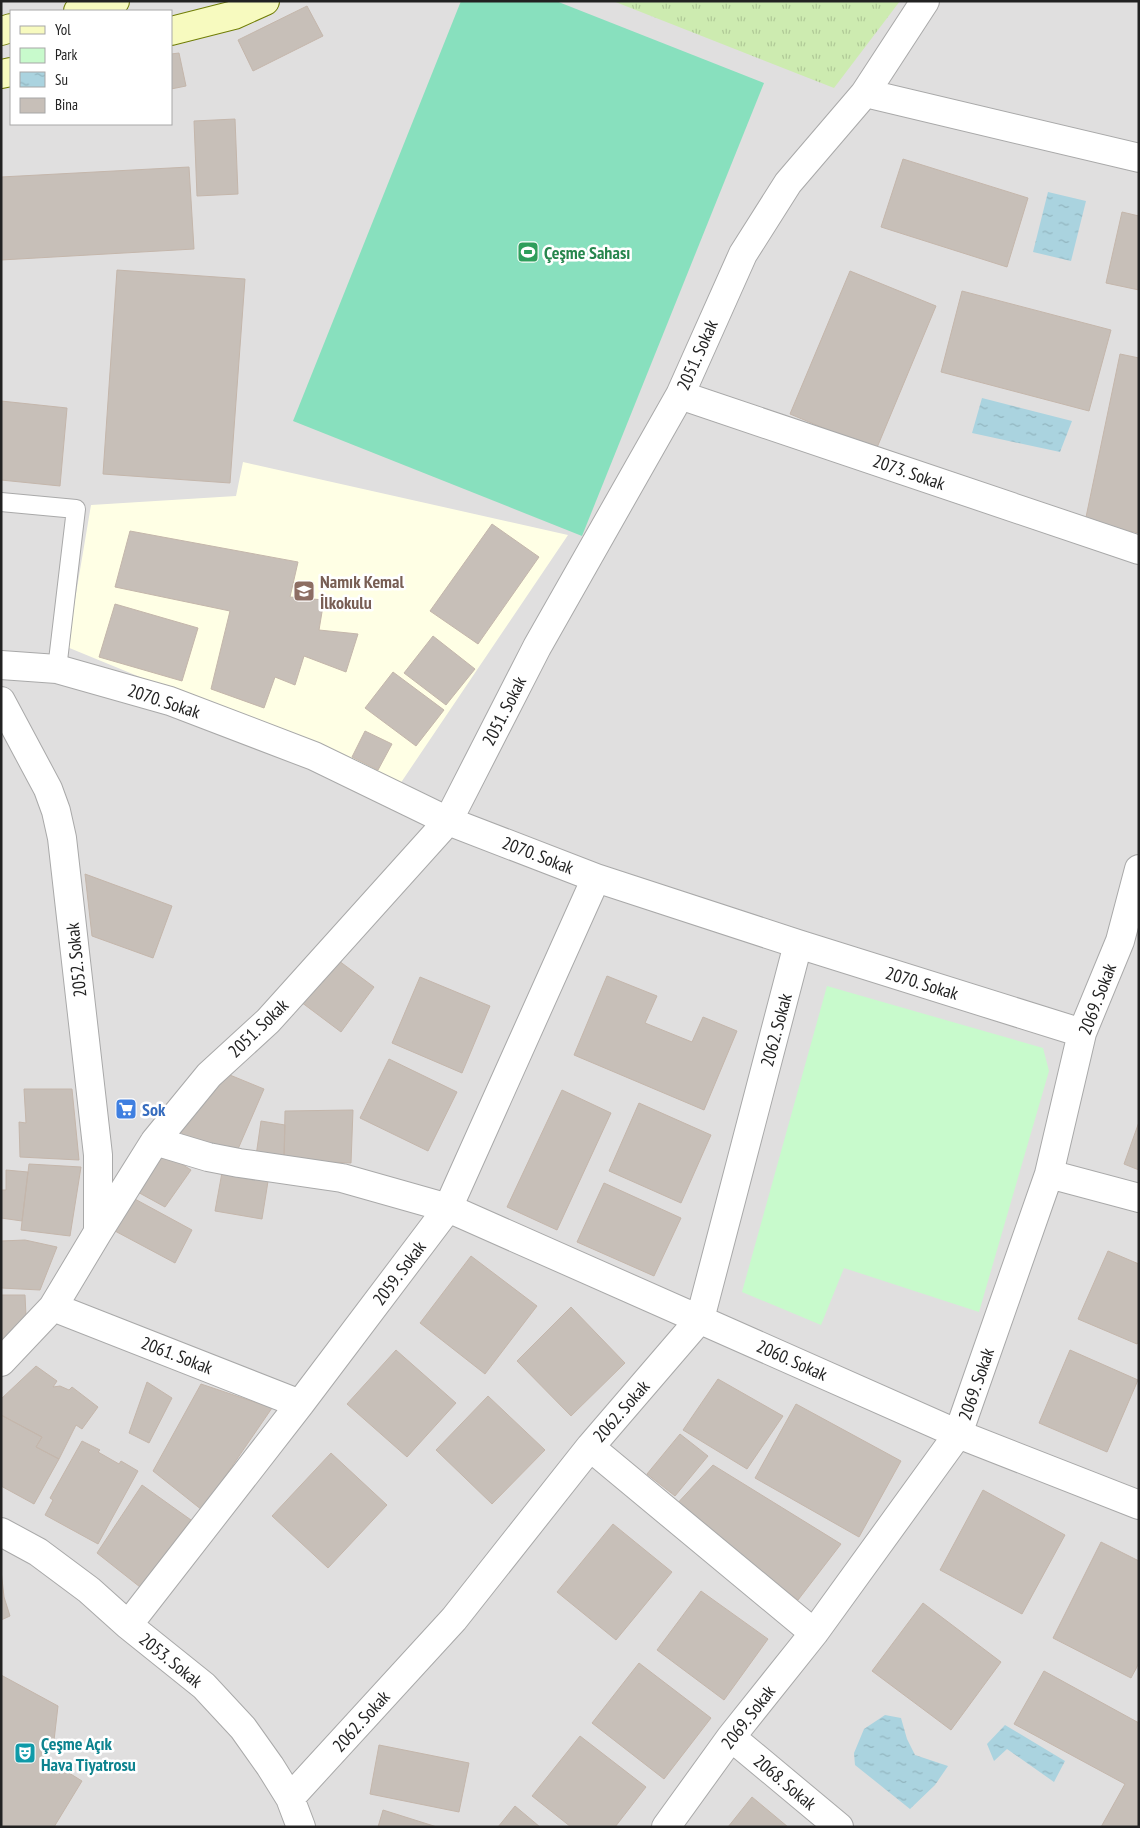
<svg xmlns="http://www.w3.org/2000/svg" width="1140" height="1828" font-family="'PT Sans Narrow',sans-serif">
<style>
.residential{fill:#e0dfdf;fill-rule:evenodd}
.education{fill:#ffffe5}
.grass{fill:url(#grass-tufts)}
.park{fill:#c8facc}
.pitch{fill:#88e0be}
.water{fill:url(#water-ripples)}
.building{fill:#c7bfb8;stroke:#c4b6ab}
.lines{fill:none;stroke-linecap:round;stroke-linejoin:round}
.lane-casing{stroke:#a9a9a9;stroke-width:20}
.street-casing{stroke:#a9a9a9;stroke-width:30}
.secondary-casing{stroke:#707d05;stroke-width:30}
.lane{stroke:#fff;stroke-width:18}
.street{stroke:#fff;stroke-width:28}
.secondary{stroke:#f7fabf;stroke-width:28}
.labels{text-anchor:middle;dominant-baseline:central;stroke-width:5;stroke-linejoin:round;paint-order:stroke}
.leisure-label{font-size:18px;font-weight:bold;fill:#27864d;stroke:#fff;text-anchor:start}
.street-label{font-size:18px;fill:#222;stroke:#fff}
.education-label{font-size:18px;font-weight:bold;fill:#785e54;stroke:#fff;text-anchor:start}
.shop-label{font-size:18px;font-weight:bold;fill:#366cbe;stroke:#fff;text-anchor:start}
.culture-label{font-size:18px;font-weight:bold;fill:#0d838f;stroke:#fff;text-anchor:start}
</style>
<defs>
<pattern id="grass-tufts" width="24" height="20" patternUnits="userSpaceOnUse" patternTransform="scale(1.25)"><rect width="24" height="20" fill="#cdebb0"/><path d="M3 7l-1-3M5 7V3M7 7l1-3M15 17l-1-3M17 17v-4M19 17l1-3" fill="none" stroke="#b0c997"/></pattern>
<pattern id="water-ripples" width="26" height="14" patternUnits="userSpaceOnUse" patternTransform="scale(1.25)"><rect width="26" height="14" fill="#aad3df"/><path d="M2 4q2-2 4 0t4 0M15 11q2-2 4 0t4 0" fill="none" stroke="#92b5bf"/></pattern>
</defs>
<rect width="100%" height="100%" fill="#f2efe9"/>
<path class="residential" d="M1,1h1138v1826h-1138zM11,11h160v113h-160z"/>
<path class="education" d="M243,462l325,73 -168,249 -333,-137 24,-142 145,-9z"/>
<path class="grass" d="M613,1h287l-66,87z"/>
<path class="park" d="M827,986l216,62 6,23 -70,241 -135,-44 -23,57 -79,-33z"/>
<path class="pitch" d="M461,1h95l208,82 -182,453 -289,-115z"/>
<path class="water" d="M1048,192l38,9 -15,60 -38,-9z
M982,398l90,23 -12,31 -88,-19z
M885,1715l16,3 6,21 8,16 33,11 -13,19 -25,24 -55,-44 -1,-12 10,-24z
M1005,1725l60,36 -11,21 -47,-33 -13,12 -7,-17z"/>
<path class="building" d="M307,6l16,30 -70,35 -15,-31z
M179,53l7,33 -15,3v-35z
M235,119l3,75 -41,2 -3,-75z
M903,159l125,39 -21,69 -126,-40z
M189,167l5,82 -193,11v-83z
M1122,212l17,4v74l-33,-7z
M117,270l128,9 -15,204 -127,-9z
M850,271l86,35 -60,144 -86,-36z
M962,291l149,39 -22,81 -148,-39z
M1120,354l19,4v175l-54,-11z
M1,401l66,7 -7,78 -59,-6z
M492,524l47,33 -61,87 -48,-33z
M130,531l168,31 -8,35 34,3 -5,30 39,4 -12,38 -42,-16 -9,29 -20,-8 -11,31 -53,-19 19,-78 -115,-24z
M115,604l83,24 -16,53 -83,-24z
M433,636l42,33 -29,36 -42,-32z
M393,672l51,38 -28,36 -51,-38z
M365,731l27,13 -14,26 -26,-13z
M85,874l87,32 -19,52 -61,-22z
M335,958l39,29 -33,45 -40,-30z
M607,976l50,20 -12,27 47,19 11,-25 34,14 -33,79 -130,-55z
M420,977l70,29 -28,67 -70,-30z
M389,1059l68,33 -29,59 -68,-33z
M225,1073l39,16 -26,60 -47,-8 -15,-13z
M24,1089h48l7,71 -59,-3 -1,-35 7,1z
M562,1090l49,23 -54,117 -50,-23z
M639,1103l72,32 -30,68 -72,-32z
M353,1110l-2,53 -67,-3 1,-49z
M261,1121l24,4 -1,35 -28,-4z
M1139,1122v48l-15,-6z
M160,1150l31,20 -26,37 -31,-17z
M29,1164l52,3 -11,69 -49,-6z
M223,1167l46,8 -7,44 -47,-8z
M6,1170l22,2 -6,49 -21,-3v-28h5z
M604,1183l77,35 -27,58 -77,-34z
M133,1198l59,32 -17,33 -60,-32z
M25,1240l32,7 -17,43 -39,-2v-47z
M1108,1251l31,13v77l-2,3 -59,-25z
M471,1256l66,50 -52,68 -65,-51z
M1,1295h24l1,21 -25,32z
M571,1307l54,56 -54,53 -54,-55z
M396,1350l60,53 -49,54 -60,-53z
M1070,1350l68,30 -31,72 -68,-29z
M36,1366l21,15 -4,6 7,-1 9,4 3,-3 26,20 -16,22 -6,-4 -17,34 -23,-12 6,-10 -41,-22v-16z
M718,1379l65,37 -36,53 -64,-39z
M147,1382l25,16 -23,45 -20,-10z
M201,1384l71,24 -70,102 -49,-39z
M488,1396l57,54 -53,54 -56,-54z
M796,1404l105,57 -42,76 -104,-59z
M1,1415l41,22 -6,10 23,12 -25,45 -33,-18z
M680,1434l28,22 -33,40 -28,-22z
M82,1441l18,9 -2,2 21,12 2,-3 17,10 -40,73 -53,-29 8,-15 -3,-2z
M331,1453l56,52 -59,63 -56,-52z
M713,1465l128,79 -43,56 -124,-93z
M142,1485l49,35 -51,67 -43,-34z
M983,1490l82,45 -43,79 -82,-44z
M613,1524l59,48 -56,68 -59,-48z
M1101,1542l38,19v102l-8,15 -78,-40z
M1,1570l3,27 6,19 -9,4z
M701,1591l67,48 -44,61 -67,-50z
M923,1603l78,59 -50,68 -79,-59z
M639,1663l72,55 -47,61 -72,-56z
M1044,1671l95,52v104h-38l24,-43 -111,-60z
M1,1675l57,31 -5,43 -10,8 39,24 -28,46h-53z
M580,1736l66,51 -31,40h-44l-39,-31z
M379,1745l90,18 -10,49 -89,-18z
M752,1797l36,30h-60z
M515,1806l25,21h-42z
M383,1810l54,17h-59z"/>
<g class="lines">
<g class="lane-casing">
<path id="lane" d="M1,502l75,7 -19,160"/>
</g>
<g class="street-casing">
<path id="street" d="M865,93l274,65
M680,395l459,155
M1,665l56,4 113,32 144,55 134,65 148,57 202,66 284,89
M1,701l47,88 8,22 6,27 36,317v76
M155,1141l53,16 31,6 103,15 106,30 510,226 181,71
M1049,1174l90,24
M53,1307l247,97
M1,1362l52,-55 45,-75 57,-91 54,-66 59,-54 180,-200 89,-174 143,-252 63,-141 45,-71 77,-90 60,-92
M590,1447l224,186
M1,1532l37,20 51,38 39,35 76,61 39,42 27,38 20,32 11,29
M128,1625l172,-221 148,-196 148,-330
M731,1737l108,90
M290,1798l164,-179 136,-172 110,-128 98,-375
M666,1827l65,-90 83,-104 144,-199 91,-260 33,-141 38,-92 19,-72"/>
</g>
<g class="secondary-casing">
<path id="secondary" d="M78,11l37,-10
M1,31l10,-3
M171,31l63,-16 31,-14
M1,74l10,-2"/>
</g>
<use href="#lane" class="lane"/>
<use href="#street" class="street"/>
<use href="#secondary" class="secondary"/>
</g>
<defs>
<g id="stadium-square" transform="scale(1.125)"><rect x="-9" y="-9" width="18" height="18" rx="4" fill="#2e9e5b" stroke="#fff"/><path d="M0-5a6.5 5 0 1 0 0 10a6.5 5 0 1 0 0-10ZM-3.5-1.8h7v3.6h-7Z" fill="#fff"/></g>
<g id="school-square" transform="scale(1.125)"><rect x="-9" y="-9" width="18" height="18" rx="4" fill="#8d6e63" stroke="#fff"/><path d="M0-5L7-2L0 1L-7-2ZM-4 1L0 2.5L4 1V4Q0 6-4 4Z" fill="#fff"/></g>
<g id="supermarket-square" transform="scale(1.125)"><rect x="-9" y="-9" width="18" height="18" rx="4" fill="#3f7fe0" stroke="#fff"/><path d="M-6-5.5h2.5l.6 2H6L4.5 2H-2.5L-4.4-4H-6ZM-1.5 3.2a1.3 1.3 0 1 0 .1 0ZM3 3.2a1.3 1.3 0 1 0 .1 0Z" fill="#fff"/></g>
<g id="theatre-square" transform="scale(1.125)"><rect x="-9" y="-9" width="18" height="18" rx="4" fill="#0f9aa8" stroke="#fff"/><path d="M-5-5.5Q0-4 5-5.5V0Q5 5 0 6Q-5 5-5 0ZM-3.3-2.5H-1v1.5H-3.3ZM1-2.5H3.3v1.5H1ZM-2.8 1Q0 5.5 2.8 1Z" fill="#fff"/></g>
</defs>
<g fill-rule="evenodd">
<use href="#stadium-square" x="528" y="252"/>
<use href="#school-square" x="304" y="591"/>
<use href="#supermarket-square" x="126" y="1109"/>
<use href="#theatre-square" x="25" y="1753"/>
</g>
<g class="labels">
<g class="leisure-label">
<text x="544" y="252">Çeşme Sahası</text>
</g>
<g class="street-label">
<text transform="translate(697 355) rotate(-66)">2051. Sokak</text>
<text transform="translate(909 472) rotate(19)">2073. Sokak</text>
<text transform="translate(164 701) rotate(18)">2070. Sokak</text>
<text transform="translate(504 711) rotate(-63)">2051. Sokak</text>
<text transform="translate(538 855) rotate(21)">2070. Sokak</text>
<text transform="translate(76 960) rotate(-96)">2052. Sokak</text>
<text transform="translate(922 983) rotate(17)">2070. Sokak</text>
<text transform="translate(1097 999) rotate(-69)">2069. Sokak</text>
<text transform="translate(258 1028) rotate(-44)">2051. Sokak</text>
<text transform="translate(776 1030) rotate(-75)">2062. Sokak</text>
<text transform="translate(399 1273) rotate(-53)">2059. Sokak</text>
<text transform="translate(177 1355) rotate(21)">2061. Sokak</text>
<text transform="translate(792 1360) rotate(24)">2060. Sokak</text>
<text transform="translate(976 1384) rotate(-71)">2069. Sokak</text>
<text transform="translate(621 1411) rotate(-49)">2062. Sokak</text>
<text transform="translate(171 1660) rotate(39)">2053. Sokak</text>
<text transform="translate(748 1717) rotate(-52)">2069. Sokak</text>
<text transform="translate(361 1721) rotate(-48)">2062. Sokak</text>
<text transform="translate(785 1782) rotate(40)">2068. Sokak</text>
</g>
<g class="education-label">
<text x="320" y="581">Namık Kemal<tspan x="320" dy="21">İlkokulu</tspan></text>
</g>
<g class="shop-label">
<text x="142" y="1109">Sok</text>
</g>
<g class="culture-label">
<text x="41" y="1743">Çeşme Açık<tspan x="41" dy="21">Hava Tiyatrosu</tspan></text>
</g>
</g>
<rect width="1140" height="1828" fill="none" stroke="#222222" stroke-width="5"/>
<rect x="10" y="10" width="162" height="115" fill="#ffffff" stroke="#a7a7a7"/>
<rect x="20" y="26" width="25" height="8" fill="#f7fabf" stroke="#a7a7a7"/>
<text x="55" y="35" font-size="15" fill="#222222">Yol</text>
<rect x="20" y="48" width="25" height="15" fill="#c8facc" stroke="#a7a7a7"/>
<text x="55" y="60" font-size="15" fill="#222222">Park</text>
<rect x="20" y="72" width="25" height="15" fill="url(#water-ripples)" stroke="#a7a7a7"/>
<text x="55" y="85" font-size="15" fill="#222222">Su</text>
<rect x="20" y="98" width="25" height="15" fill="#c7bfb8" stroke="#a7a7a7"/>
<text x="55" y="110" font-size="15" fill="#222222">Bina</text>
</svg>
